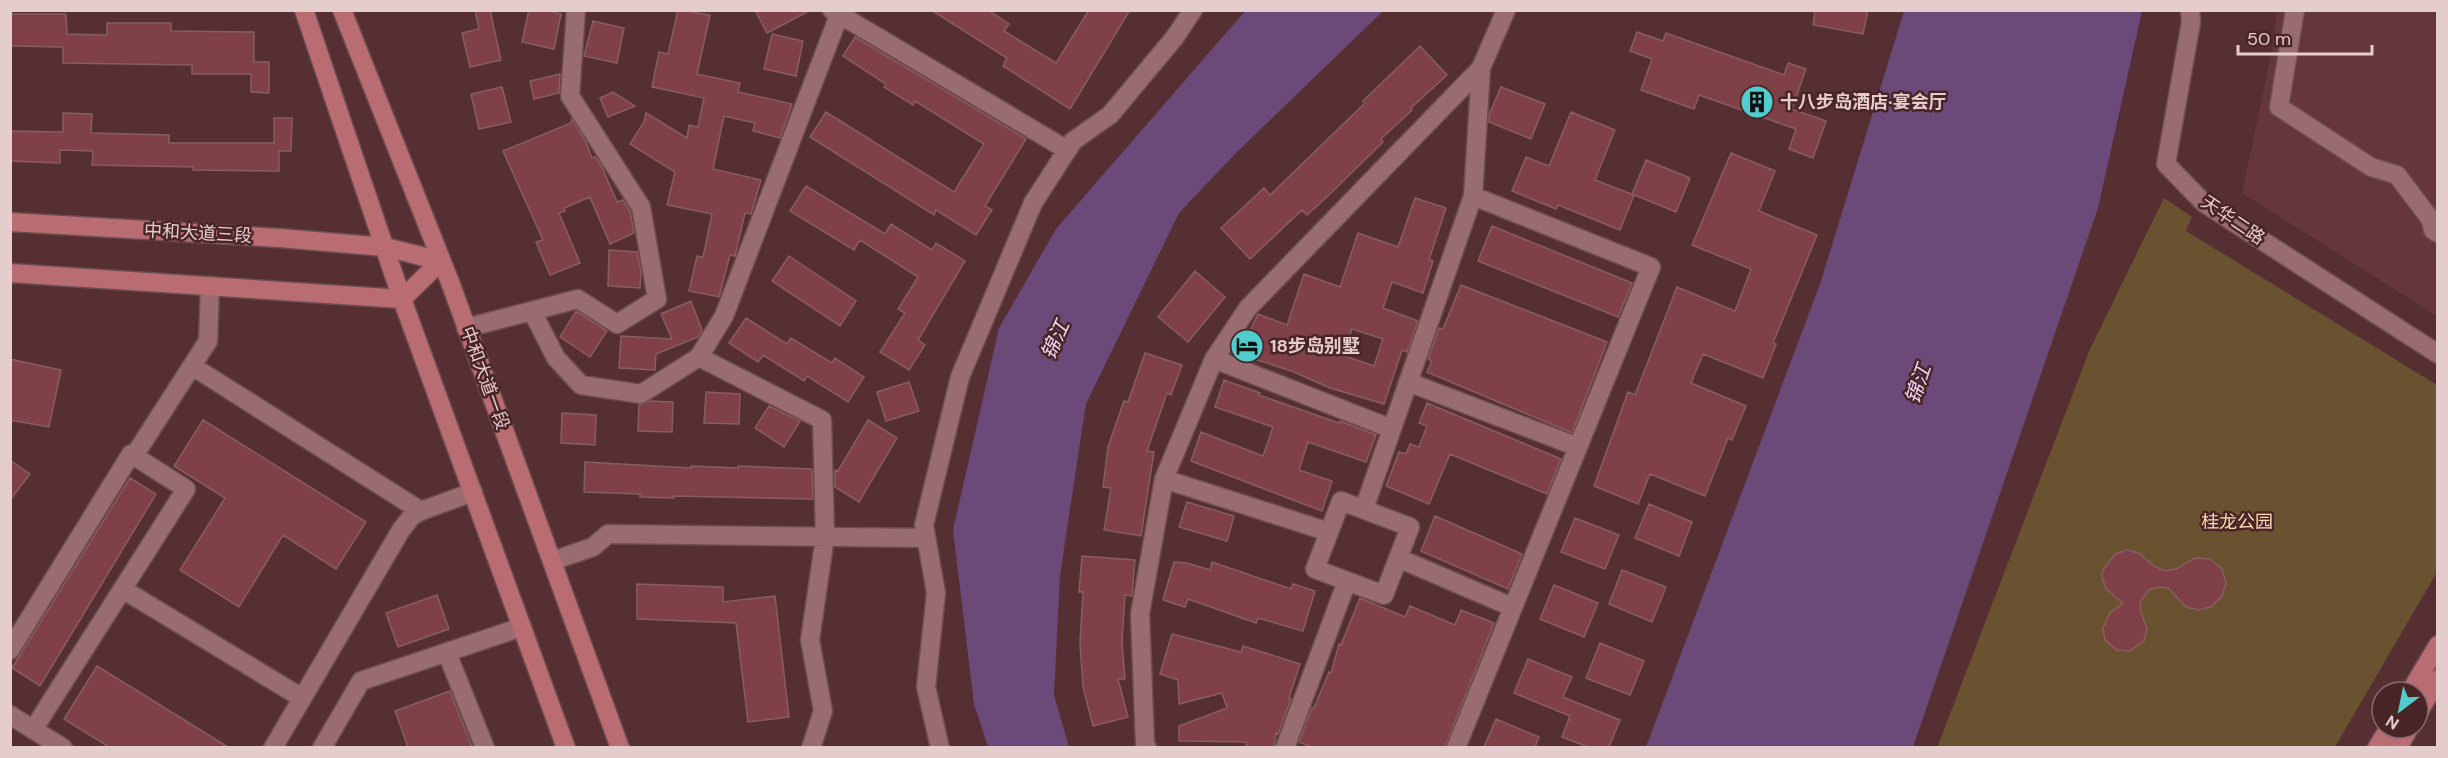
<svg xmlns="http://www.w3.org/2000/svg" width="2448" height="758" font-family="'DM Sans','Noto Sans SC',sans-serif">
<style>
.built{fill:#65373b}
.green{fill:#6a5230}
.water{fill:#6b4979}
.building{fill:#7f4147;stroke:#885d60;stroke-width:1.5;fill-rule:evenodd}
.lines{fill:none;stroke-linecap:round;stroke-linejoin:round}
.minor-casing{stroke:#6d4d50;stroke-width:21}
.major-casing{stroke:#6d4d50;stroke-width:21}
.minor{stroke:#996c6f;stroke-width:18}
.major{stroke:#ba6c73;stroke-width:18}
.labels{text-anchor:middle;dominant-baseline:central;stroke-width:5;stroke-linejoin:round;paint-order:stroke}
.poi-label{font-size:18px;font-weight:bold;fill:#e5cccd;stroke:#4a2528;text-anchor:start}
.street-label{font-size:18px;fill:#e5cccd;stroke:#4a2528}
.park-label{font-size:18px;fill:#fcdbae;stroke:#4a2528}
.water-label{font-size:20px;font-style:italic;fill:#ecd7f5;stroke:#4a2528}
</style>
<rect width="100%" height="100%" fill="#562f32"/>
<path class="built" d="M2277,11h160v305l-195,-123 30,-142z"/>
<path class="green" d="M2164,198l28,19 -6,14 251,154v187l-102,175 -398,1 153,-399z"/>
<path class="water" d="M1246,10l137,1 -147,142 -57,60 -93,191 -26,171 -6,120 15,52h-81l-14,-43 -21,-174 46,-202 57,-99z
M1904,11h238l-44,197 -185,539h-267l174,-463z"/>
<path class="building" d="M475,10h15l11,50 -31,7 -8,-34 17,-4z
M529,10h17l15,4 -7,35 -32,-7z
M678,10l32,5 -13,59 43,9 -2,9 54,12 -12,34 -27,-7 2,-8 -31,-7 -11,53 48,11 -10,34 -6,-1 -10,43 -5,-1 -11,42 -30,-6 8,-35 6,1 9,-43 -45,-9 8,-33 -45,-28 14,-22 2,-9 41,25 2,-13 9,2 6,-29 -52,-11 7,-35 9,2z
M755,10h56l-44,23z
M931,10h57l21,14 -5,7 52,32 33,-53h41l-60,99 -67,-43 4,-8z
M1815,10h53l-5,24 -50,-9z
M10,14h56l1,20 40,1v-12h64v8l83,1v30h15v31l-18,-1v-18h-59v-9l-129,-2v-16l-53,-1z
M593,21l31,7 -7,35 -33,-7z
M1637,32l26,9 3,-8 118,42 4,-12 18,6 -14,40 34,12 -13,37 -24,-9 7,-20 -97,-34 -5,14 -53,-19 11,-31 -22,-8z
M772,34l31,7 -7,35 -32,-7z
M855,37l171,102 -41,67 7,4 -16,25 -40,-25 -2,5 -124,-78 16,-25 128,80 30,-48 -69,-43 -2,4 -29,-18 2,-3 -43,-28z
M1420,46l27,29 -36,33 1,2 -31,29 2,3 -54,53 -22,20 -5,-5 -52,49 -29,-31 43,-40 6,7 95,-92 -2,-2z
M560,74l-1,19 -25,6 -4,-18z
M502,87l9,35 -32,7 -8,-35z
M1501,87l44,17 -14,35 -42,-17v-7z
M613,92l22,14 -27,11 -8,-19z
M1571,112l44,18 -20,50 39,15 -14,35 -62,-25 -2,4 -44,-18 14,-34 23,9z
M63,113l29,1 -1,19 78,2v8h105v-25h18l-1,33h-12v20l-86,-1v-3l-101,-2 1,-14 -33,-1v13l-50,-2v-30l53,1z
M572,119l13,21 7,18 3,-1 6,8 16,37 6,-2 7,11 4,22 -24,11 -20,-47 -26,11 1,3 -6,2 21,50 -30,12 -14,-33 7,-2 -40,-89 68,-28z
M1731,153l44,18 -16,40 58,24 -44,108 3,1 -13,34 -60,-24 -12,29 55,23 -14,34 -4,-2 -23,58 -55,-22 -12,30 -44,-18 34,-94 7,3 42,-108 58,24 16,-42 -59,-24z
M1646,160l44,18 -14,34 -44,-18z
M806,186l79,48 6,-10 41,26 4,-7 29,18 -47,79 7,5 -16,25 -29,-18 25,-39 -7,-4 20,-32 -58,-37 -6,10 -64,-39z
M1415,198l31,10 -17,52 4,1 -10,32 -31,-11 -9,26 35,13 -11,31 -5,-2 -18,54 -54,-16 -36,-16 -55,-18 19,-40 29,11 17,-51 36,13 18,-54 40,14zM1352,329l31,10 -9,27 -32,-11z
M1492,226l140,57 -14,34 -140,-56z
M609,250l28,2 4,20 -1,16 -32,-2z
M789,256l67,45 -16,25 -68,-45z
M1195,271l30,26 -37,45 -30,-25z
M1461,285l146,57 -35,91 -145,-61 5,-11 -4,-2 11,-31 4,1z
M691,301l11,29 -4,7 -42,17 -1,16 -36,-2 2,-32 51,3 -11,-25z
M576,311l31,20 -17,26 -30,-20z
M746,318l41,26 4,-6 41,25 3,-5 29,19 -16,25 -41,-26 -3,5 -41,-26 -5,7 -29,-19z
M1145,353l37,12 -11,30 -4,-2 -20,58 7,1 -13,84 -37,-6 7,-42 -8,-1 5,-40 16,-46 4,1z
M10,359l51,11 -12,57 -39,-7z
M1224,380l36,13 -1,2 80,28 1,-2 36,14 -10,27 -58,-20 -9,28 33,11 -10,30 -131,-50 10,-29 62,24 10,-29 -58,-20z
M909,382l10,29 -33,10 -9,-29z
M706,392l34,2 -1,30 -35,-1z
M650,401l23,1 -1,30 -34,-1 1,-26z
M1427,403l134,56 -14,35 -97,-40 -21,50 -43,-18 13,-34 7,2 4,-10 9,3 8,-21 -8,-3z
M769,406l31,15 -16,26 -29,-19z
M562,413l34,2 -1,30 -34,-2z
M203,420l163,102 -30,47 -53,-34 -44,72 -59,-37 45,-72 -51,-32z
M868,420l29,18 -38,64 -24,-15v-17l3,1z
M10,460l20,14 -20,26z
M585,462l106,6v-2l47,2v-2l74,3 1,30 -139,-3v2l-34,-1v-3l-56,-2z
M130,478l26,16 -116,192 -28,-18z
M1187,502l47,14 -7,25 -48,-14z
M1649,504l43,18 -13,34 -44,-18z
M1435,516l87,38 -14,35 -87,-38z
M1575,518l44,17 -14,34 -44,-17z
M2127,550l12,3 15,13 11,5 11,-2 19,-11 15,1 12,10 4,14 -4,13 -11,11 -12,3 -13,-3 -18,-19 -9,-1 -10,3 -9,12 1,11 6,16 -3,12 -15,10 -12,-1 -12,-10 -2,-12 7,-15 13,-10 -17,-14 -4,-12 1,-7 12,-16z
M1082,556l53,4 -3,36 -7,-1 -3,47 3,37h-7l10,38 -35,9 -10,-39 -3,-44 3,-51h-4z
M1174,562l13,1 23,7 2,-8 79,27 2,-5 22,7 -12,40 -45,-13 -2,5 -68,-24 -3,8 -22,-7z
M1622,570l44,17 -14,35 -43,-18z
M637,584l86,3v15l52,-6 14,121 -41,5 -12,-99 -99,-4z
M1554,585l44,18 -14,34 -44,-18z
M437,595l12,34 -51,18 -12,-34z
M1360,598l45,19 5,-11 45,19 6,-15 33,13 -49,124h-133l-13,-5 13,-34h2l15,-36 2,1 8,-29 2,1z
M1172,634l69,18 2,-6 57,18 -11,34 2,1 -13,35 -2,-1 -2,14h-27l-1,-5 -67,-1v-15l48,-18 -5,-15 -43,11 -1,-24 -18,-6z
M1600,643l44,18 -14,34 -44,-17z
M1528,659l44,18 -9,20 57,23 -11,27h-21l-26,-10 8,-21 -56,-23z
M97,666l131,81h-119l-45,-28z
M450,691l22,56h-64l-13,-36z
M1496,719l43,18 -4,10h-51z"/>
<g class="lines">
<g class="minor-casing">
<path id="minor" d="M832,10l235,140
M2190,10l1,12 -25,142 38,39 234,151
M2295,10l-16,97 92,60 26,8 34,45 2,10 5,3
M533,313l23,45 25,27 60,9 58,-37 123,63 3,117 -15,103 13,71 -12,37
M466,328l112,-29 39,25 40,-25 -16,-92 -71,-111 6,-86
M699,357l25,-41 117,-306
M1214,359l178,70
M192,366l229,145
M1408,382l170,65
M134,456l74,-115 2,-55
M1164,479l165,53
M1341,501l69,26 -26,68 -69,-26z
M1364,509l109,-313
M1398,558l114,49
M552,561l41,-14 15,-13 318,4
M124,590l178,108
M10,650l121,-196 55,35 -153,241
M447,653l38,95
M10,715l53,33
M273,748l128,-218 11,-14 9,-5 52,-19
M322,748l39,-67 161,-54
M940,748l-14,-61 10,-94 -12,-68 36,-148 73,-174 40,-62 37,-26 65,-78 18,-27
M1147,748l-2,-5 -5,-129 24,-135 50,-120 34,-51 233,-240
M1285,748l62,-167
M1456,748l195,-481 -178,-71 8,-128 25,-58"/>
</g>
<g class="major-casing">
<path id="major" d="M304,10l98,289 164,449
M342,10l108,272 170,466
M10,222l270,16 105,9 56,14
M10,273l392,26 39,-38
M2410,692l28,-47
M2418,713l20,-34
M2377,748l12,-20
M2398,748l11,-20"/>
</g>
<use href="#minor" class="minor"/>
<use href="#major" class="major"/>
</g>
<defs>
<g id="building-disc" transform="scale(1.725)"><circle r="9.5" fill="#52cdcd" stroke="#4a2528"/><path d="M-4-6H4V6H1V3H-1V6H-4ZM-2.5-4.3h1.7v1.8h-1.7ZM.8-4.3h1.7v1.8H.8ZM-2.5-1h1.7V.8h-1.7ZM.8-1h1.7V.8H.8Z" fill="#111"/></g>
<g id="hotel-disc" transform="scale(1.725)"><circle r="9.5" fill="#52cdcd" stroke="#4a2528"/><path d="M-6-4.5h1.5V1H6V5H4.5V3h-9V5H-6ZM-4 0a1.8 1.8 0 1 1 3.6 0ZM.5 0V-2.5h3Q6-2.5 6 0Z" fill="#111"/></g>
</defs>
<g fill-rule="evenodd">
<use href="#building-disc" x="1757" y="102"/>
<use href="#hotel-disc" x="1247" y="346"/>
</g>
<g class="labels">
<g class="poi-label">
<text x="1780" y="102">十八步岛酒店·宴会厅</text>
<text x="1270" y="346">18步岛别墅</text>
</g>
<g class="street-label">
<text transform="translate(2233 220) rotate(34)">天华二路</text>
<text transform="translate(198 233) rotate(3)">中和大道三段</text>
<text transform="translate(485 378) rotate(70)">中和大道一段</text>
</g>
<g class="park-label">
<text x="2237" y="522">桂龙公园</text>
</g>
<g class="water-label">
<text transform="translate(1055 340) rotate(-66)">锦江</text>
<text transform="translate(1918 384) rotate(-71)">锦江</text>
</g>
</g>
<rect width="2448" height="758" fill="none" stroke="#e5cccd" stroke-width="24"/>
<g transform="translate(2400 710) rotate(212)"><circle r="28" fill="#4a2528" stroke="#88686a" stroke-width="1.5"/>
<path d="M0-4.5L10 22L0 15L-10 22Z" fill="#52cdcd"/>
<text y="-9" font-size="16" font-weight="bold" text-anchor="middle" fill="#e5cccd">N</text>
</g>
<path d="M2238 45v9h134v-9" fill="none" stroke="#e5cccd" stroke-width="3"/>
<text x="2247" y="45" font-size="18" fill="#e5cccd" stroke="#4a2528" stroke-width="4.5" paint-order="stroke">50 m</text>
</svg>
